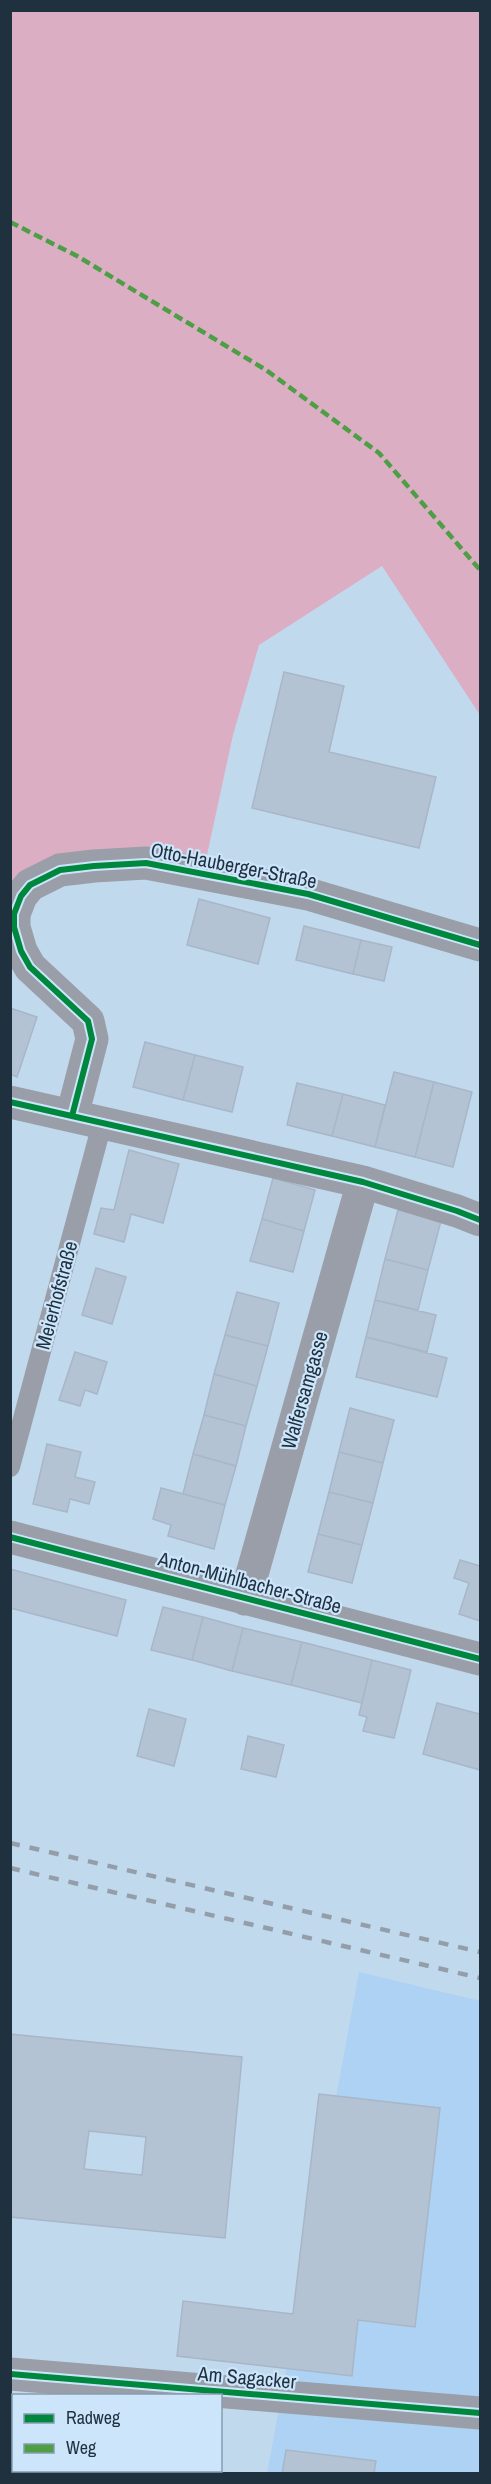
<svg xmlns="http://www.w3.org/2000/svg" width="491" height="2484" font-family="'Archivo Narrow',sans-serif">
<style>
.built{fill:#add2f3}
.green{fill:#dbaec4}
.building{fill:#b4c3d4;stroke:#a7b6c8;stroke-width:1.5;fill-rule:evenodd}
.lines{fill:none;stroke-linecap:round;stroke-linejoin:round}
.service{stroke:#999ea8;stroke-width:20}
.minor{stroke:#999ea8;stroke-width:33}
.rail{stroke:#939eaa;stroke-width:4.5;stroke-dasharray:10 10;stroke-linecap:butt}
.quiet{stroke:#4d9e45;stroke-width:4.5;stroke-dasharray:9 4.5;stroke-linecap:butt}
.cycleway-casing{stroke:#cce5fb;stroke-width:10}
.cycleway{stroke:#00873e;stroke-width:6}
.labels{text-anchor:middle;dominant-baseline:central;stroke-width:4.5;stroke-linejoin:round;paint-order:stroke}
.street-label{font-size:20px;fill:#1f303e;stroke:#cce5fb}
</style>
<rect width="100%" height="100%" fill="#c1d9ed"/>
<path class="built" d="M359,1972l121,29v472l-213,1z"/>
<path class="green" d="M11,11h469v704l-98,-149 -123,79 -26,90 -28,129 -194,20z"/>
<path class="building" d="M284,672l60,14 -15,66 107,25 -17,71 -167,-40z
M199,899l71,19 -12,46 -71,-19z
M304,926l57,14 -8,34 -57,-14z
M361,940l31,7 -8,34 -31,-7z
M10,1008l27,9 -20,60 -7,-3z
M145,1042l50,13 -12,45 -50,-13z
M195,1055l48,12 -11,45 -49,-12z
M394,1072l40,10 -19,75 -40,-10z
M434,1082l38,10 -19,75 -38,-10z
M297,1083l46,11 -11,42 -45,-11z
M343,1094l42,11 -10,42 -43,-11z
M129,1150l50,14 -16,59 -32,-9 -7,28 -30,-8 7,-26 13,2z
M273,1178l42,12 -11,41 -42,-12z
M398,1210l43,11 -13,49 -43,-11z
M262,1219l42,12 -11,41 -43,-11z
M385,1259l43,11 -10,40 -43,-10z
M96,1268l30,9 -14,47 -30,-9z
M237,1292l42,11 -11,43 -43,-11z
M375,1300l61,15 -9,37 -61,-15z
M225,1335l43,11 -11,40 -43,-12z
M366,1337l81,21 -10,39 -81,-20z
M75,1352l32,10 -10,32 -12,-4 -5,16 -21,-6z
M214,1374l43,12 -11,40 -42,-11z
M350,1408l44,12 -11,43 -44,-11z
M204,1415l42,11 -10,40 -43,-12z
M47,1444l34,8 -6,25 20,5 -6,22 -19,-5 -3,13 -34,-8z
M339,1452l44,11 -10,40 -44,-11z
M193,1454l43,12 -11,39 -42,-11z
M161,1488l64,17 -11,44 -46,-13 3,-11 -18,-6z
M329,1492l44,11 -11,42 -44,-11z
M318,1534l44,11 -10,38 -44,-11z
M460,1560l20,6v55l-21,-7 10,-31 -15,-5z
M10,1569l116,31 -9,36 -107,-28z
M163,1607l40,10 -11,43 -41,-10z
M203,1617l40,11 -11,43 -40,-11z
M243,1628l59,14 -11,43 -59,-14z
M302,1642l70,18 -10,43 -71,-18z
M372,1660l39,10 -17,68 -31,-7 4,-14 -8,-2z
M437,1703l43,11v56l-57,-16z
M149,1709l37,10 -12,47 -37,-10z
M248,1736l36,9 -8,32 -35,-8z
M10,2034l232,23 -17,181 -215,-21zM89,2131l57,6 -4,38 -58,-6z
M319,2094l121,14 -25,219 -57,-7 -6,56 -175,-20 6,-55 110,13z
M10,2445l4,1v24h54v4h-58z
M286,2450l90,11 -2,13h-92z"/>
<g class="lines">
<path class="service" d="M10,1467l92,-343"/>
<path class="minor" d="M10,1102l353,80 94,29 23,9
M72,1116l20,-77 -4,-18 -58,-54 -9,-16 -7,-24v-13l7,-18 9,-11 30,-15 34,-4 52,-3 162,31 172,51
M10,1537l470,122
M245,1599l118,-417
M10,2374l470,39"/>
<path class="rail" d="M10,1843l470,109
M10,1868l470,110"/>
<path class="quiet" d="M10,222l67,34 189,114 113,83 101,117"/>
<g class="cycleway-casing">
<path id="cycleway" d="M10,1102l353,80 94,29 23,9
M72,1116l20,-77 -4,-18 -58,-54 -9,-16 -7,-24v-13l7,-18 9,-11 30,-15 34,-4 52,-3 162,31 172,51
M10,1537l470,122
M10,2374l470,39"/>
</g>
<use href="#cycleway" class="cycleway"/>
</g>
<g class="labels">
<g class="street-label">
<text transform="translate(234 865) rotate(11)">Otto-Hauberger-Straße</text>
<text transform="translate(56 1295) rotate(-75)">Meierhofstraße</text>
<text transform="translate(304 1390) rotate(-74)">Walfersamgasse</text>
<text transform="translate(250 1582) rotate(15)">Anton-Mühlbacher-Straße</text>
<text transform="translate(247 2377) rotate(5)">Am Sagacker</text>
</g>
</g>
<rect width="491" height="2484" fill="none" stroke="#1f303e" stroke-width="24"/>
<rect x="12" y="2394" width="210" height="78" fill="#cce5fb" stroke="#879daf" stroke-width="1.5"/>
<rect x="24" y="2414" width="30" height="9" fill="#00873e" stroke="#879daf" stroke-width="1.5"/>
<text x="66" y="2424" font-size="18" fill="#1f303e">Radweg</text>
<rect x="24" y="2444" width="30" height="9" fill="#4d9e45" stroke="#879daf" stroke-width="1.5"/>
<text x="66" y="2454" font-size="18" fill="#1f303e">Weg</text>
</svg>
